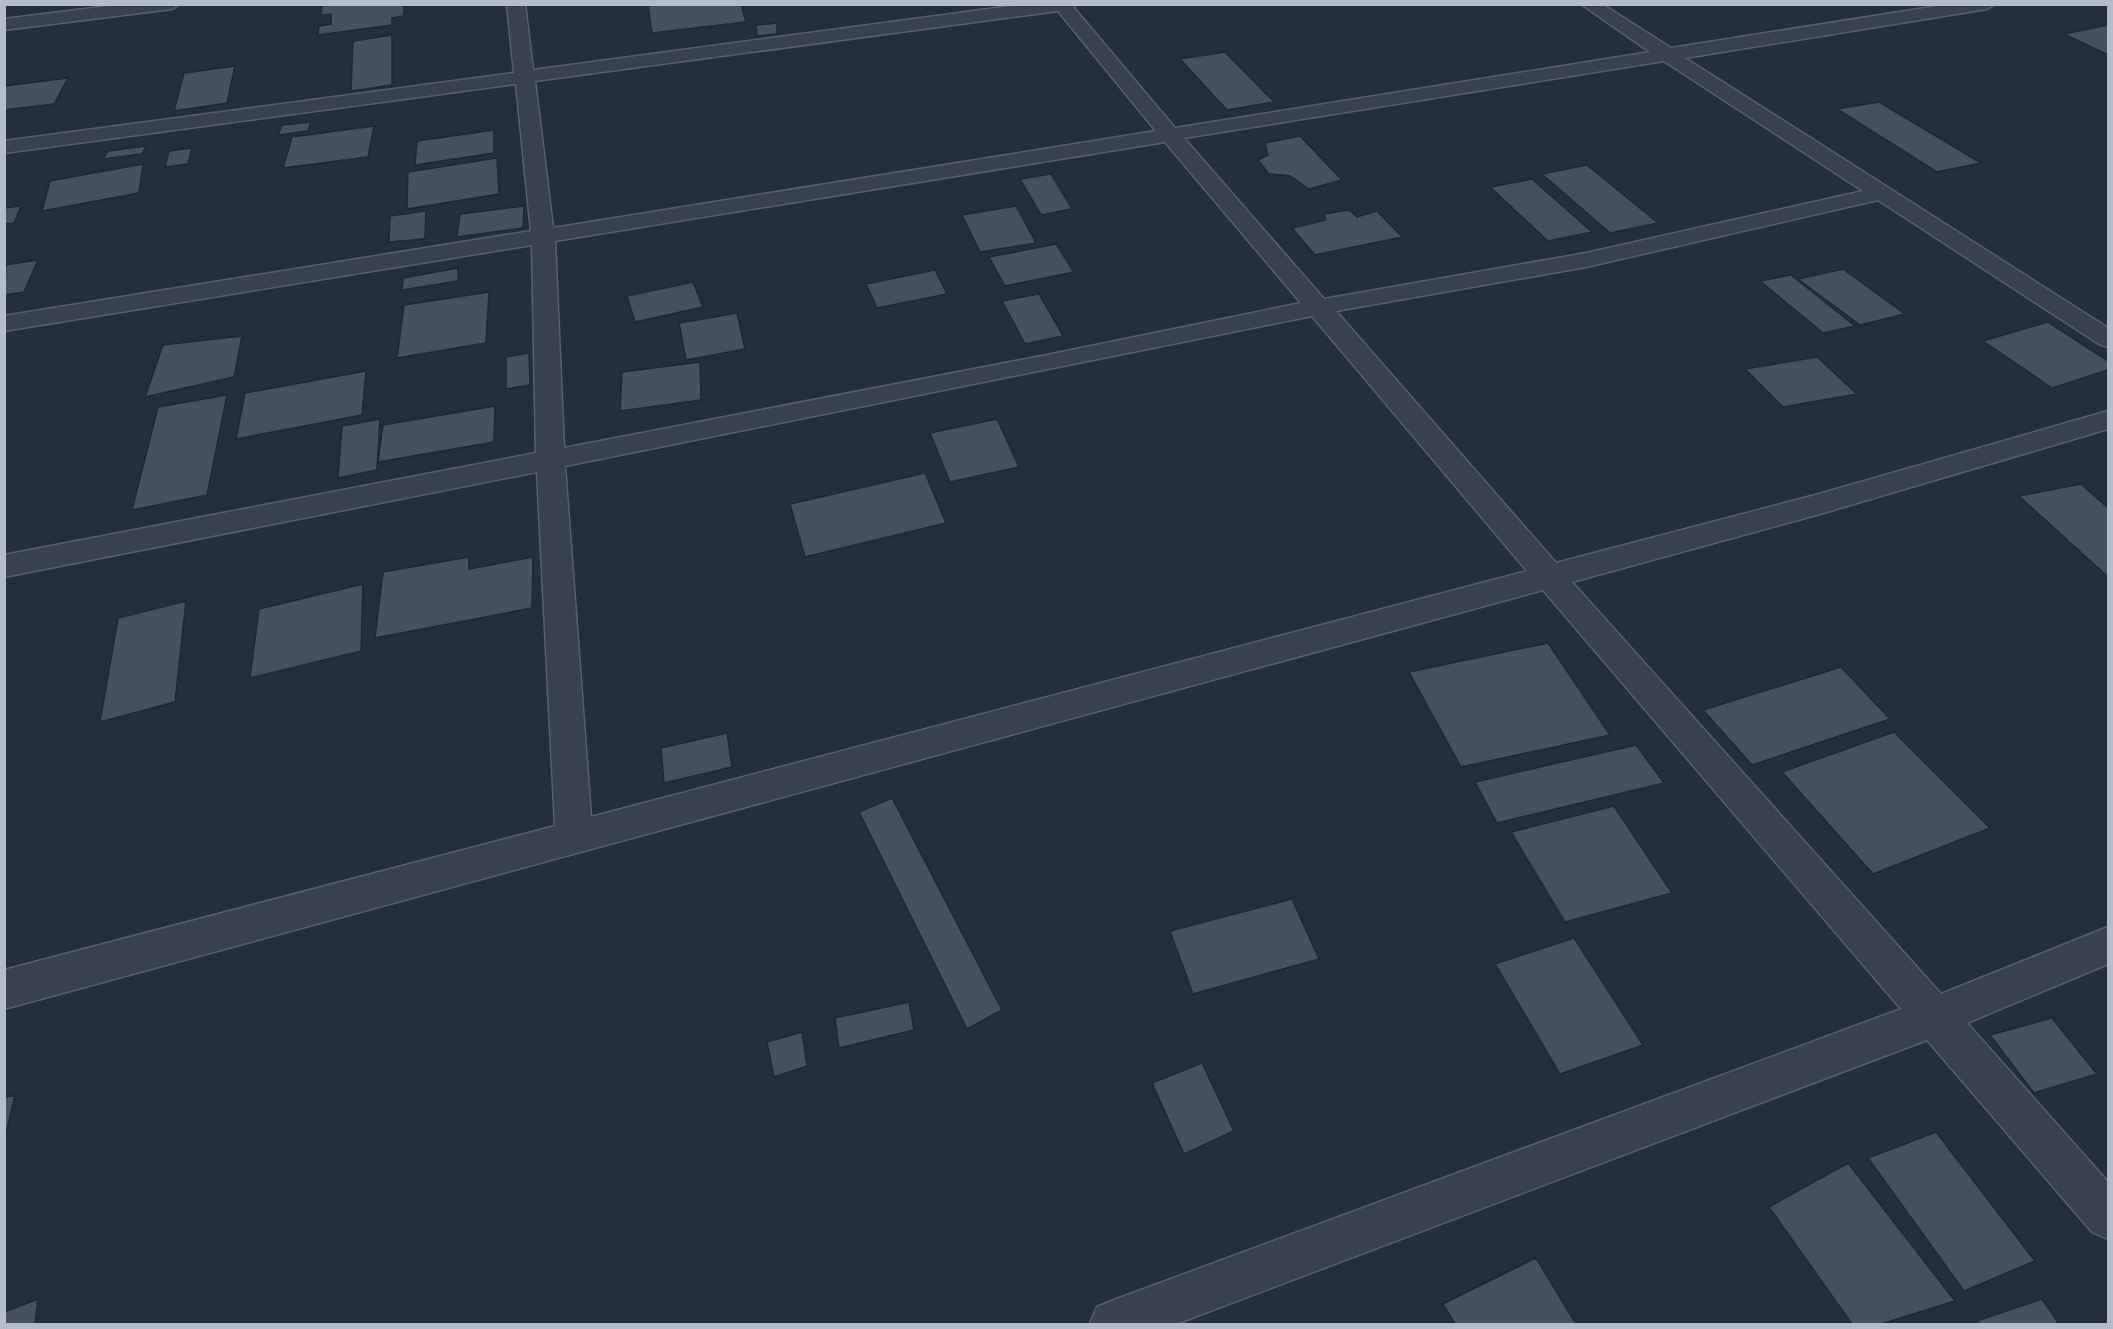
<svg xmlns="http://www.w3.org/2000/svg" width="2113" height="1329" font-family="Overpass,sans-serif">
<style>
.building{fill:#455162;stroke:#1f2835;stroke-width:1.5}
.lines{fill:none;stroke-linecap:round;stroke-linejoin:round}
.minor-casing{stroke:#565f6c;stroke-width:3}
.minor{fill:#38414e;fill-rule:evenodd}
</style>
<rect width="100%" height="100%" fill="#242f3e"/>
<path class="building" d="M330,4h74v12l-12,2v7l-74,10 1,-9 12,-2v-10l-10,1 1,-9z
M664,4h77l5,18 -94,11 -4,-27z
M777,23v11l-20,2 -1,-11z
M2108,25v30l-44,-21z
M392,35v50l-41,6 2,-50z
M1225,52l49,50 -47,8 -47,-51z
M235,66l-8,37 -53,8 10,-38z
M68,78l-14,26 -50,6v-24z
M1879,102l102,61 -44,9 -100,-63z
M311,122l-3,9 -30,4 4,-10z
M374,126l-6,31 -85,11 9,-31z
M494,130v23l-79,12 2,-24z
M1300,136l42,44 -33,9 -19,-13 -21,-2 -11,-14 10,-5 -3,-12z
M146,146l-4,8 -39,5 5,-8z
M192,148l-4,16 -23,3 4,-16z
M497,158l2,36 -92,15 1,-37z
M143,164l-4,29 -97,18 8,-30z
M1587,165l71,58 -48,10 -68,-59z
M1051,174l21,35 -31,6 -21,-36z
M1532,179l60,53 -44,9 -58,-54z
M21,206l-7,17 -10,1v-16z
M524,206l-1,22 -66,9 3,-23z
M1016,206l20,37 -56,9 -18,-37z
M1349,210l8,7 20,-6 25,26 -87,18 -23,-27 34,-8 -2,-6z
M426,211l-1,28 -36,3 1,-26z
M1056,244l18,28 -69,14 -16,-29z
M38,260l-14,32 -20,3 2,-30z
M458,268v13l-56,9 1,-12z
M1843,269l62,45 -45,11 -62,-46z
M935,270l12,24 -70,14 -11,-24z
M1791,275l64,51 -32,7 -63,-52z
M693,282l10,25 -68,15 -8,-26z
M489,292l-3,51 -89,15 7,-53z
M1039,294l24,42 -38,8 -23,-43z
M737,313l8,36 -59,11 -7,-37z
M2048,322l60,39v9l-56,18 -69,-47z
M242,336l-8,41 -89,20 18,-52z
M529,353l1,32 -24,4v-32z
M1817,357l40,37 -74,13 -38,-38z
M700,362l1,38 -81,11 2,-39z
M366,371l-4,44 -126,24 9,-46z
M227,395l-20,100 -75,15 26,-103z
M495,406l-1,36 -116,20 5,-37z
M380,419l-3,51 -39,8 4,-52z
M997,419l22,48 -69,15 -20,-49z
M925,473l21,50 -141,34 -15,-53z
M2081,484l27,24v69l-89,-81z
M469,557v12l64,-12 -1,51 -157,30 8,-66z
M363,584l-2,67 -111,27 9,-69z
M186,601l-11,101 -75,20 18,-104z
M1548,643l62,92 -149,32 -52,-95z
M1841,667l49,52 -138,46 -49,-55z
M1894,732l96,96 -117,46 -91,-102z
M727,733l5,34 -68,16 -3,-35z
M1636,745l28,38 -167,40 -22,-41z
M892,798l110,212 -35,19 -108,-217z
M1614,806l58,87 -107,29 -54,-90z
M1292,899l27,60 -126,35 -23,-63z
M1574,938l69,107 -83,29 -65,-110z
M909,1002l5,28 -75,18 -4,-30z
M2052,1018l45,56 -63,19 -44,-58z
M802,1032l5,34 -33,11 -7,-35z
M1202,1063l32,68 -50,23 -32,-71z
M15,1095l-11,47v-44z
M1936,1132l99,129 -71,30 -96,-133z
M1848,1163l107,138 -74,23h-29l-83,-117z
M1536,1258l40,66h-121l-12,-20z
M38,1299l-3,25h-31v-12z
M2042,1299l17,25h-79l-3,-3z"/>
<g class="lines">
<g class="minor-casing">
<path id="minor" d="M125,4h55l-8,5 -168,21v-11z
M507,4h18l8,66 492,-66h51l-2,4 101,120 475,-76 -69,-48h21l69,44 279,-44h45l-8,5 -302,49 423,270v19l-9,-3 -221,-144 -292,67 -250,44 220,252 263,-69 289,-83v18l-288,85 -248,68 369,412 167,-67v37l-141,59 141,159v57l-16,-7 -165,-192 -751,284h-86l7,-17 17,-7 787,-291 -358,-419 -1539,419v-39l551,-144 -18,-354 -533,105v-22l532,-102 -4,-208 -528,86v-15l527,-85 -15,-147 -512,69v-12l510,-68zM1058,11l98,120 -603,97 -18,-147zM1664,61l199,130 -277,62 -262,46 -140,-161zM1165,142l136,161 -259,53 -478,92 -9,-207zM1312,316l215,255 -936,246 -26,-351z"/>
</g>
<use href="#minor" class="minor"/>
</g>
<rect width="2113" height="1329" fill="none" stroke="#b4bcc9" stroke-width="12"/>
</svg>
